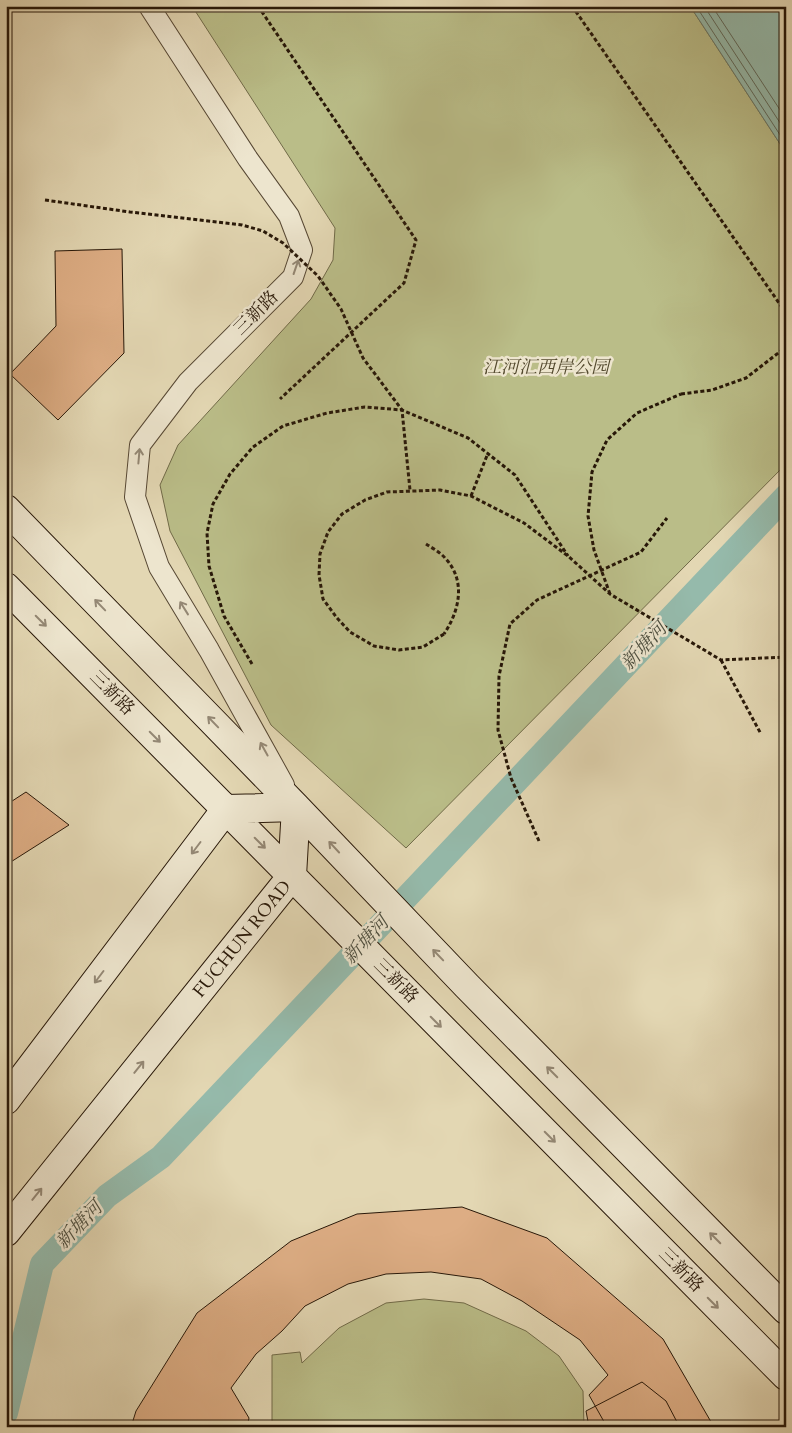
<svg xmlns="http://www.w3.org/2000/svg" width="792" height="1433" font-family="Cardo,'Noto Serif SC',serif">
<style>
.green{fill:#babd88;stroke:#706a48}
.water{fill:#95baab;stroke:#69796a}
.lines{fill:none;stroke-linecap:round;stroke-linejoin:round}
.shore{stroke:#5e685a;stroke-width:1}
.canal{stroke:#95baab;stroke-width:24}
.building{fill:#ddad84;stroke:#271708}
.minor-casing{stroke:#564733;stroke-width:22}
.secondary-casing{stroke:#271708;stroke-width:30}
.path{stroke:#271708;stroke-width:3;stroke-dasharray:4 2.5;stroke-linecap:butt}
.minor{stroke:#ede5ce;stroke-width:20}
.secondary{stroke:#ede5ce;stroke-width:28}
.path-bridge{stroke:#271708;stroke-width:3;stroke-dasharray:4 2.5;stroke-linecap:butt}
.oneway{stroke:#948875}
.labels{text-anchor:middle;dominant-baseline:central;stroke-width:5;stroke-linejoin:round;paint-order:stroke}
.street-label{font-size:18px;fill:#271708;stroke:#ede5ce}
.park-label{font-size:18px;font-style:italic;fill:#53492e;stroke:#ede5ce}
.water-label{font-size:19px;font-style:italic;fill:#4e5041;stroke:#ede5ce}
</style>
<rect width="100%" height="100%" fill="#e3d7b3"/>
<filter id="stains"><feTurbulence type="fractalNoise" baseFrequency=".004" numOctaves="4"/><feColorMatrix values="0 0 0 0 .2 0 0 0 0 .09 0 0 0 0 .02 0 0 0 .5 -.17"/></filter>
<radialGradient id="worn" r=".72"><stop offset=".6" stop-color="#630" stop-opacity="0"/><stop offset="1" stop-color="#630" stop-opacity=".3"/></radialGradient>
<path class="green" d="M192,6h498l96,147v311l-380,384 -135,-123 -101,-194 -10,-46 18,-40 133,-146 22,-39 2,-32z
M424,1299l40,4 62,28 33,25 24,35 1,36h-312v-72l28,-3 2,11 37,-35 47,-25z"/>
<path class="water" d="M690,6h96v147z"/>
<g class="lines">
<path class="shore" d="M696,6l90,138
M704,6l82,126
M712,6l74,113"/>
<path class="canal" d="M6,1413l36,-149 65,-68 54,-39 625,-661"/>
</g>
<path class="building" d="M6,6l5,2 -1,135h-4z
M122,249l2,104 -66,67 -48,-46 46,-48 -1,-75z
M26,792l43,33 -63,40v-60z
M462,1207l85,31 116,101 51,88h-107l-18,-32 19,-20 -28,-35 -58,-39 -41,-22 -50,-7 -45,2 -38,10 -43,22 -23,25 -26,23 -25,34 18,30 -2,9h-116l5,-16 61,-98 94,-72 66,-27z
M642,1382l24,19 11,21 -1,5h-87l-3,-16z"/>
<g class="lines">
<g class="minor-casing">
<path id="minor" d="M149,6l99,153 41,57 13,34 -9,27 -105,105 -48,63 -5,52 24,70 50,83 75,135"/>
</g>
<g class="secondary-casing">
<path id="secondary" d="M6,509l290,298 171,179 319,324
M6,587l780,789
M226,809l70,-2
M6,1100l220,-291
M6,1232l286,-356 4,-69"/>
</g>
<path class="path" d="M258,6l158,234 -12,43 -124,116
M572,6l214,307
M681,394l31,-4 34,-12 40,-31
M471,496l17,-43
M426,544c6,4 14,8 19,14 21,22 15,52 -1,76
M721,660l40,74
M252,664l-28,-48 -15,-50 -2,-33 6,-29 17,-30 23,-27 30,-21 44,-13 38,-6 37,3 66,28 47,37 53,81
M539,841l-28,-63 -13,-48 1,-54 11,-52 27,-24 104,-48 26,-34"/>
<use href="#minor" class="minor"/>
<use href="#secondary" class="secondary"/>
<path class="path-bridge" d="M45,200l85,12 112,13 21,6 20,12 35,33 23,33 22,49 39,52 8,80
M610,594l-16,-44 -6,-34 4,-44 15,-32 30,-27 44,-19
M444,634l-21,13 -24,3 -25,-4 -24,-14 -13,-14 -14,-19 -4,-24 1,-21 8,-22 14,-18 23,-14 22,-8 53,-2 31,6 53,27 44,33 42,38 111,66 65,-3"/>
</g>
<defs><path id="oneway-shaft" d="M-6 0H5M1.5-3L5.5 0L1.5 3" fill="none" stroke-width="1.6" stroke-linecap="round" stroke-linejoin="round" transform="scale(1.25)"/></defs>
<g class="oneway">
<use href="#oneway-shaft" transform="translate(296 267) rotate(-71)"/>
<use href="#oneway-shaft" transform="translate(139 456) rotate(-85)"/>
<use href="#oneway-shaft" transform="translate(100 605) rotate(-134)"/>
<use href="#oneway-shaft" transform="translate(184 608) rotate(-122)"/>
<use href="#oneway-shaft" transform="translate(41 621) rotate(45)"/>
<use href="#oneway-shaft" transform="translate(213 722) rotate(-134)"/>
<use href="#oneway-shaft" transform="translate(155 737) rotate(45)"/>
<use href="#oneway-shaft" transform="translate(264 749) rotate(-119)"/>
<use href="#oneway-shaft" transform="translate(260 843) rotate(45)"/>
<use href="#oneway-shaft" transform="translate(334 847) rotate(-133)"/>
<use href="#oneway-shaft" transform="translate(196 848) rotate(127)"/>
<use href="#oneway-shaft" transform="translate(438 955) rotate(-134)"/>
<use href="#oneway-shaft" transform="translate(99 977) rotate(127)"/>
<use href="#oneway-shaft" transform="translate(436 1022) rotate(45)"/>
<use href="#oneway-shaft" transform="translate(139 1067) rotate(-51)"/>
<use href="#oneway-shaft" transform="translate(552 1072) rotate(-135)"/>
<use href="#oneway-shaft" transform="translate(550 1137) rotate(45)"/>
<use href="#oneway-shaft" transform="translate(37 1194) rotate(-51)"/>
<use href="#oneway-shaft" transform="translate(715 1238) rotate(-135)"/>
<use href="#oneway-shaft" transform="translate(713 1303) rotate(45)"/>
</g>
<g class="labels">
<g class="street-label">
<text transform="translate(256 313) rotate(-45)">三新路</text>
<text transform="translate(112 693) rotate(45)">三新路</text>
<text transform="translate(242 939) rotate(-51)">FUCHUN ROAD</text>
<text transform="translate(396 981) rotate(45)">三新路</text>
<text transform="translate(681 1270) rotate(45)">三新路</text>
</g>
<g class="park-label">
<text x="546" y="367">江河汇西岸公园</text>
</g>
<g class="water-label">
<text transform="translate(644 646) rotate(-47)">新塘河</text>
<text transform="translate(366 940) rotate(-47)">新塘河</text>
<text transform="translate(79 1225) rotate(-46)">新塘河</text>
</g>
</g>
<rect width="792" height="1433" fill="none" stroke="#e3d7b3" stroke-width="25"/>
<rect x="8" y="8" width="777" height="1418" fill="none" stroke="#271708" stroke-width="2.5"/>
<rect x="12" y="12" width="767" height="1408" fill="none" stroke="#271708"/>
<rect width="100%" height="100%" filter="url(#stains)"/>
<rect width="100%" height="100%" fill="url(#worn)"/>
</svg>
